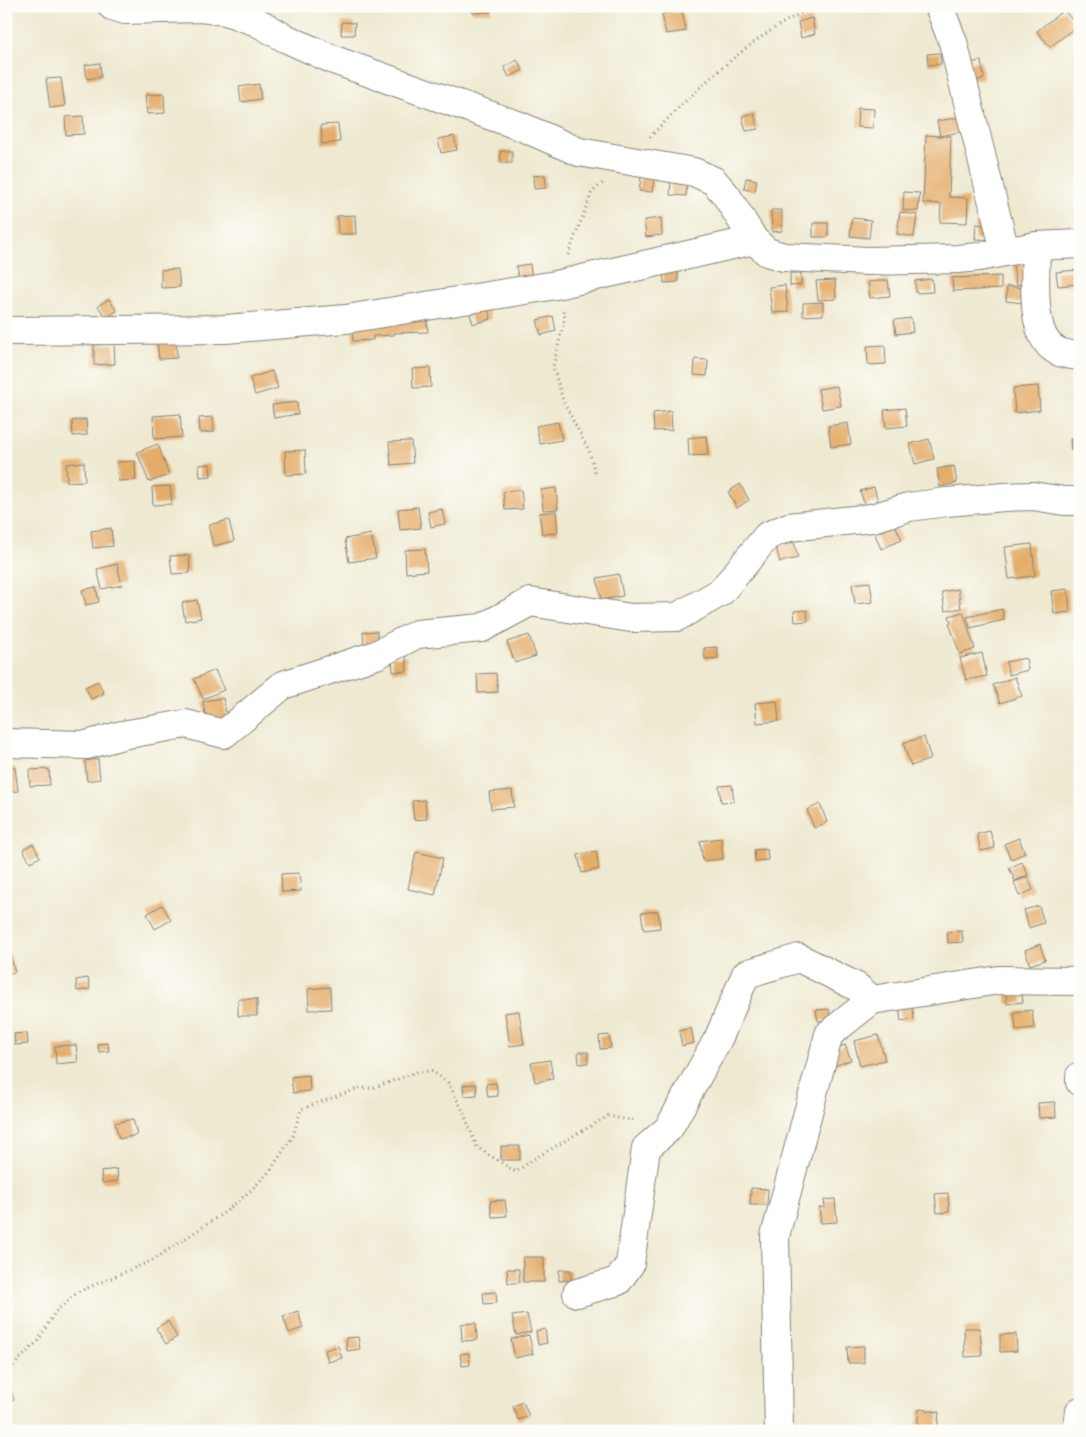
<svg xmlns="http://www.w3.org/2000/svg" width="1086" height="1437" font-family="'Libre Bodoni',serif">
<style>
.building{fill:#e5ad6b}
.lines{fill:none;stroke-linecap:round;stroke-linejoin:round}
.minor-casing{stroke:#858276;stroke-width:30}
.path{stroke:#858276;stroke-width:3;stroke-dasharray:1 4;stroke-linecap:butt}
.minor{stroke:#fff;stroke-width:28}
</style>
<rect width="100%" height="100%" fill="#fdfcf7"/>
<filter id="ink" filterUnits="userSpaceOnUse"><feTurbulence type="fractalNoise" baseFrequency=".02" numOctaves="2"/><feDisplacementMap in="SourceGraphic" scale="10" xChannelSelector="R" yChannelSelector="G"/><feConvolveMatrix kernelMatrix="1 2 1 2 8 2 1 2 1" color-interpolation-filters="sRGB"/></filter>
<filter id="wash" filterUnits="userSpaceOnUse"><feTurbulence type="fractalNoise" baseFrequency=".0096" numOctaves="4" result="noise"/><feDisplacementMap in="SourceGraphic" scale="20" xChannelSelector="R" yChannelSelector="G"/><feGaussianBlur stdDeviation="1.12" result="paint"/><feColorMatrix in="noise" values="0 0 0 0 0 0 0 0 0 0 0 0 0 0 0 0 0 1.4 0 .05"/><feComposite in="paint" operator="in"/></filter>
<g filter="url(#wash)">
<rect width="100%" height="100%" fill="#eee9d0"/>
<g id="blocks">
<path class="building" d="M472,6h19v6l-18,1z
M1064,10l13,16 -27,21 -13,-16z
M682,11l4,20 -20,3 -4,-20z
M812,18l3,16 -14,4 -3,-16z
M342,22l13,1 -1,12h-13z
M940,53l1,11 -13,1 -1,-11z
M517,60l6,10 -14,7 -5,-10z
M981,61l3,18 -13,2 -3,-18z
M100,63l1,14 -14,2 -2,-14z
M61,78l4,28 -15,2 -4,-29z
M259,84l2,15 -20,3 -2,-15z
M164,94l1,19 -18,1 -2,-19z
M858,108l16,1 -1,19 -16,-1z
M754,113l4,16 -12,2 -4,-15z
M83,116l1,18 -18,1 -1,-18z
M962,117l3,14 -25,5h11l-2,61 19,1 -1,25 -27,-1 1,-18 -18,-1 3,-68 14,1 -3,-15z
M338,124l2,18 -18,2 -1,-19z
M454,136l3,14 -16,3 -3,-14z
M500,151h12v12h-11z
M545,175l1,13 -12,1 -1,-13z
M641,177l13,1 -2,14 -13,-1z
M746,178l11,2 -2,11 -11,-2z
M671,179l16,2 -1,15 -16,-1z
M904,192l16,1 -2,18 -15,-1z
M771,210h11v21l-10,1z
M900,212l17,3 -3,22 -17,-3z
M355,215l1,19h-18l-1,-18z
M661,218l1,17 -16,2 -2,-17z
M852,218l19,2 -2,18 -19,-2z
M813,223h15v14h-15z
M976,224l15,2 -1,14 -15,-1z
M1023,263l4,21 -11,1 -3,-21z
M530,264l2,15 -13,2 -3,-15z
M663,268h15v14l-14,1z
M178,269l2,18 -19,1v-18z
M1077,270l1,14 -20,2 -2,-14z
M790,273h11v12l-11,1z
M1001,276v13l-48,2 -1,-13z
M932,279l1,13 -17,1 -1,-12z
M835,280l1,19 -18,1 -2,-19z
M888,280l2,16 -20,2 -2,-16z
M785,285l3,27 -16,1 -3,-26z
M1007,286l17,2 -2,15 -16,-2z
M109,299l8,12 -11,7 -8,-12z
M485,299l6,20 -18,5 -6,-20z
M823,302v13l-20,1v-13z
M426,313l2,19 -34,1v2l-21,1v4l-20,1 -1,-14z
M553,316l3,15 -15,4 -4,-15z
M911,318l2,14 -17,2 -2,-14z
M176,339l1,19 -18,1 -2,-19z
M114,344l1,20 -21,1v-20z
M885,345l1,19 -18,1 -1,-19z
M695,359l13,1 -1,16 -13,-1z
M430,368l1,19 -18,1 -1,-19z
M272,371l6,17 -23,7 -5,-17z
M837,386l4,20 -19,3 -4,-20z
M1038,386l2,24 -25,3 -2,-25z
M297,402l1,12 -24,4 -2,-13z
M905,408l2,18 -21,2 -2,-18z
M671,411l1,19 -18,1 -1,-18z
M180,414l2,23 -28,2 -1,-23z
M213,417l1,15 -14,1 -1,-15z
M86,419l1,16 -14,1 -1,-15z
M558,422l4,18 -22,4 -4,-18z
M848,423l3,21 -20,3 -3,-21z
M706,436l2,19 -19,1 -1,-18z
M1080,438v11l-9,1 -1,-11z
M929,439l5,20 -19,5 -5,-20z
M411,441l2,22 -22,2 -2,-23z
M158,444l11,31 -20,7 -12,-30z
M305,450l1,24 -20,1 -1,-24z
M135,461l1,19 -18,1 -1,-19z
M84,462l1,19 -18,1 -1,-18z
M210,464l1,12 -11,1 -1,-12z
M954,466l3,17 -17,4 -3,-18z
M740,484l9,16 -12,8 -9,-16z
M170,486l2,18 -19,1 -1,-18z
M874,487l4,14 -13,5 -5,-15z
M556,488l2,21 -15,1 -2,-20z
M521,490l2,19 -18,1 -2,-18z
M418,507l3,21 -21,2 -2,-21z
M442,509l3,15 -14,3 -3,-15z
M556,511l2,22 -16,1 -3,-21z
M229,520l5,21 -21,5 -5,-21z
M895,525l7,15 -21,9 -6,-15z
M111,528l2,18 -20,2 -2,-17z
M371,534l5,24 -27,4 -4,-23z
M794,542l4,16 -18,4 -4,-15z
M1032,544l3,32 -26,3 -4,-32z
M425,549l2,22 -21,2 -1,-23z
M189,555l1,18 -18,1 -2,-18z
M117,564l5,21 -20,4 -5,-20z
M619,574l4,22 -22,4 -4,-22z
M870,582l3,20 -18,2 -3,-20z
M96,587l3,15 -13,3 -4,-15z
M958,589l3,19 -16,3 -3,-19z
M1068,589l2,23 -16,2 -3,-23z
M197,600l4,18 -16,3 -3,-18z
M1002,609l2,11 -34,8 -3,-11z
M807,610l1,11 -13,1 -1,-11z
M963,612l12,37 -15,5 -11,-31 2,-1 -2,-6z
M377,631l1,16 -14,1 -1,-16z
M529,635l7,21 -21,7 -8,-21z
M717,647l1,11 -13,1 -1,-11z
M982,653l5,23 -21,4 -6,-22z
M406,656l1,15 -14,1 -1,-15z
M1026,658l2,12 -19,5 -3,-13z
M215,670l9,20 -21,9 -9,-20z
M496,673l2,19 -20,1 -1,-19z
M1015,677l7,19 -22,7 -7,-18z
M98,681l6,12 -13,6 -6,-12z
M223,698l4,19 -21,3 -3,-19z
M777,701l2,20 -22,2 -2,-20z
M924,737l7,22 -20,7 -8,-23z
M98,759l2,20 -13,2 -2,-20z
M15,767l3,24 -12,1v-24z
M49,769l1,16 -20,1 -1,-16z
M732,785l2,16 -13,1 -2,-16z
M512,790l2,17 -23,2 -2,-17z
M425,800l2,19 -13,1 -2,-19z
M820,804l7,18 -13,6 -7,-18z
M990,831l5,17 -14,3 -4,-17z
M721,838l2,21 -20,2 -3,-20z
M1019,838l6,15 -14,6 -7,-15z
M33,844l7,13 -10,5 -7,-13z
M767,849l1,11 -13,1 -1,-11z
M596,851l3,18 -17,4 -4,-18z
M416,852l27,6 -8,37 -27,-6z
M1022,862l6,13 -13,6 -6,-13z
M299,873l2,18 -19,1 -1,-18z
M1028,877l5,13 -14,6 -5,-14z
M162,905l9,15 -16,9 -8,-15z
M1039,906l5,17 -15,5 -5,-18z
M658,911l2,17 -16,2 -3,-17z
M962,931l1,11 -15,1 -1,-11z
M1040,944l5,16 -15,5 -5,-15z
M9,951l6,21 -9,2v-22z
M88,978l2,11 -13,2 -1,-11z
M1021,984l2,18 -16,2 -2,-18z
M330,987l1,22 -22,1 -1,-21z
M238,999h19v17h-19z
M912,1003l2,16 -13,2 -2,-16z
M829,1009l1,11 -12,1 -2,-11z
M1032,1010l2,18 -18,2 -2,-18z
M519,1011l5,33 -14,2 -5,-33z
M691,1028l3,15 -12,3 -3,-15z
M27,1033l1,11 -13,1 -1,-11z
M609,1035l2,13 -11,1 -1,-13z
M878,1035l7,25 -25,6 -6,-25z
M108,1043l1,8 -10,1 -1,-8z
M76,1045l2,17 -22,2 -1,-18z
M845,1045l6,15 -17,6 -5,-15z
M578,1052h10v11l-9,1z
M550,1060l3,19 -18,3 -4,-19z
M309,1075l1,16 -17,2 -2,-16z
M496,1083l2,13 -10,1 -2,-13z
M476,1084l1,11 -13,1 -1,-11z
M1055,1102l1,15 -17,1 -1,-15z
M133,1119l4,16 -18,4 -4,-16z
M501,1146h19v14h-19z
M117,1169l1,12 -16,2 -1,-12z
M751,1188l17,1 -1,16h-17z
M948,1193l1,19 -12,1 -2,-19z
M835,1199l2,23 -16,1 -2,-15 6,-1 -1,-7z
M505,1200l2,16 -15,1 -2,-16z
M523,1257h21v25h-21z
M507,1269h12v14h-11z
M559,1270h12v10l-12,1z
M496,1292l1,11 -13,1 -1,-11z
M298,1311l5,17 -14,5 -6,-17z
M527,1314l4,18 -15,3 -4,-19z
M168,1321l9,16 -11,7 -10,-16z
M476,1323l1,17 -15,1 -1,-17z
M964,1328h16l2,28 -17,1z
M545,1329l2,14 -9,2 -2,-14z
M1016,1334l1,17 -17,1v-17z
M529,1335l4,19 -18,4 -4,-19z
M358,1337l2,12 -13,2 -1,-13z
M338,1346l4,12 -14,4 -3,-12z
M864,1346v17h-16l-1,-16z
M469,1353l1,12 -8,1 -2,-12z
M9,1385l5,15 -8,3v-17z
M523,1402l6,14 -11,4 -5,-14z
M919,1409l20,3 -2,19 -20,-3z"/>
</g>
</g>
<g filter="url(#ink)">
<use href="#blocks" fill-opacity="0" stroke="#858276" stroke-width="1"/>
<g class="lines">
<g class="minor-casing">
<path id="minor" d="M112,6l13,4 75,-2 26,3 31,11 28,16 49,22 186,66 59,26 115,20 20,9 12,14 28,45 13,12 17,5 84,4 90,-2 21,-2 57,-11 44,-2
M939,6l14,36 52,209
M1036,246c0,26 -7,87 18,103 6,5 18,6 26,7
M6,331l220,-2 120,-10 210,-34 198,-45
M6,743l81,2 35,-10 64,-11 38,10 59,-49 93,-30 41,-21 65,-6 48,-26 101,16 46,-1 44,-25 46,-56 22,-9 83,-9 37,-11 38,-5 57,-5 29,-1 31,5h16
M1080,1076v6
M577,1293l41,-12 12,-17 16,-116 23,-20 50,-91 27,-63 53,-16 58,29 15,13 127,-20 81,1
M779,1431l-4,-195 54,-202 43,-34
M1077,1431l3,-20"/>
</g>
<path class="path" d="M650,137c37,-39 123,-124 176,-131
M568,255l24,-63 11,-9
M563,311l2,6 -12,50 11,36 25,48 6,21
M6,1373l32,-32 17,-29 23,-20 75,-32 72,-48 24,-20 21,-21 23,-35 8,-27 59,-21h13l44,-16 15,-1 16,12 14,26 15,38 39,25 16,-12 76,-44 28,5"/>
<use href="#minor" class="minor"/>
</g>
</g>
<rect width="1086" height="1437" fill="none" stroke="#fdfcf7" stroke-width="25"/>
</svg>
